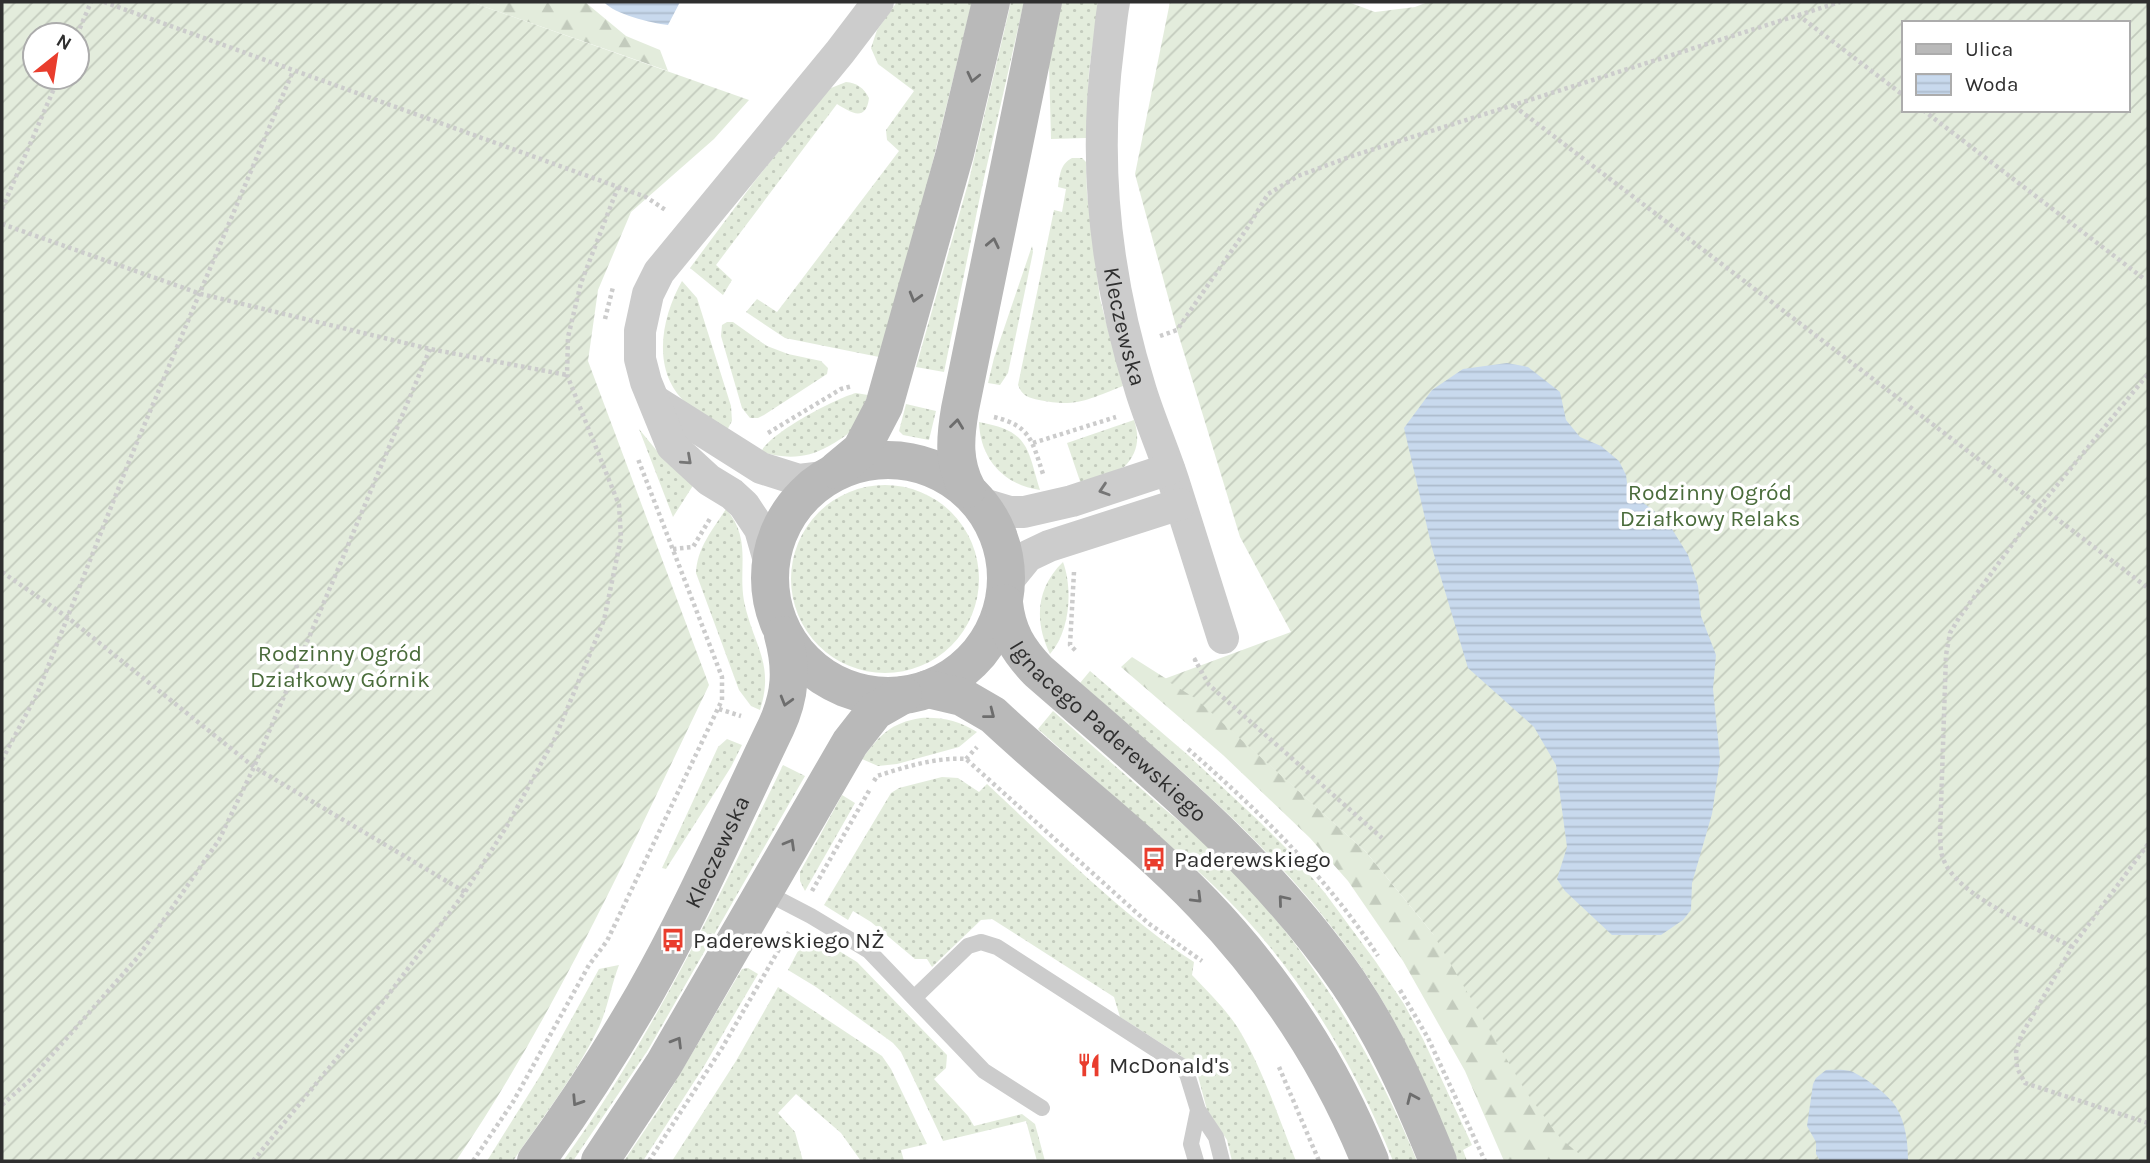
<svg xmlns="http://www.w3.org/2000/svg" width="2150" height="1163" font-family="Karla,sans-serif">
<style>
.grass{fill:url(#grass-dots)}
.forest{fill:url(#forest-firs)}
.garden{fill:url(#garden-furrows);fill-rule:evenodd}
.water{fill:url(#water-rules)}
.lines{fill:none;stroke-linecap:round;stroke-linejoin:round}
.path{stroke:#ccc;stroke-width:4.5;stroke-dasharray:3.5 3.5;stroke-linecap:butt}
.service{stroke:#ccc;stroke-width:16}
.minor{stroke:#ccc;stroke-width:32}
.secondary{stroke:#b9b9b9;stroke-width:38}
.oneway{stroke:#6d6d6d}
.oneway2{stroke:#767676}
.labels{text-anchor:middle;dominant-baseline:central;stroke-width:7;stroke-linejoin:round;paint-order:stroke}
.street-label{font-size:23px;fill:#2f2f2f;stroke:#fff}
.park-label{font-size:23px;fill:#4a6c3b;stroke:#fff}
.poi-label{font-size:23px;fill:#2f2f2f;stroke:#fff;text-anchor:start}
</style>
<defs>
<pattern id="grass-dots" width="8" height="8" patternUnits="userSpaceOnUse" patternTransform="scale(1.75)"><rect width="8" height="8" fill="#e3ecdc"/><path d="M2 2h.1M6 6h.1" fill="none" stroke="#c3cbbd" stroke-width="1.8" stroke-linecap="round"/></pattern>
<pattern id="forest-firs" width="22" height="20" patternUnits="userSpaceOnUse" patternTransform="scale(1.75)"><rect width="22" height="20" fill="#e3ecdc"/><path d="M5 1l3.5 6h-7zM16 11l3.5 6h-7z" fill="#c3cbbd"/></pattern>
<pattern id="garden-furrows" width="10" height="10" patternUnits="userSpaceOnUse" patternTransform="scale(1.75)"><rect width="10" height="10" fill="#e3ecdc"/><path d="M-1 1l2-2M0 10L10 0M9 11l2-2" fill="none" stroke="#c3cbbd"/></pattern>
<pattern id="water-rules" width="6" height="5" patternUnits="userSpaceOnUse" patternTransform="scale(1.75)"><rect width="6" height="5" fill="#c8d9ed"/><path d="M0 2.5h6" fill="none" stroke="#acbbcc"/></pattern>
</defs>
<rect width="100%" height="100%" fill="#fff"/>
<path class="grass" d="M897,2h75l-56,228 -37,127 -94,-19 -39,-26 11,-13 20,13 122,-161 -12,-11 -1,-10 28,-39 -36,-27 -7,-16 6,-18z
M1011,2h13l-42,185 -38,185 -28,-5 53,-187z
M1062,2h37l-10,69 -3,67 -35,1 -2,-75z
M846,82c11,1 18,6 23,16 -3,25 -19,14 -32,6l-121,161 16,15 -9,15 -33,-27 64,-86 70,-87 7,-7z
M1072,158h10l4,4 1,32 13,105 23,87c-34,13 -47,22 -84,14 -10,-2 -17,-4 -21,-15l36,-175 8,2 4,-23 -8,-2c2,-12 2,-23 14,-29z
M1032,246l1,6 -25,121 -8,12 -12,-2 6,-25z
M682,281l15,17 34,108 1,15 -6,11c-13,-9 -28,-18 -40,-29 -35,-32 -25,-85 -4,-122z
M727,322h6l34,24 21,8 33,7 7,7 -1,6 -63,41 -6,3h-8l-8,-10 -21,-72 1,-11z
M856,393l12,2c-5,11 -10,25 -17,35 -5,7 -14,11 -22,16 -23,13 -43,13 -68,6 9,-19 73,-53 95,-59z
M906,404l30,7 -7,29 -26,-5 -4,-4z
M1134,420c6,18 4,33 -10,47l-43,17 -14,-41z
M979,422c50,9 48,25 61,68 -36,-5 -60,-31 -61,-68z
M639,429l27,33 28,22 -21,33z
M791 579a94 94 0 1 1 188 0a94 94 0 1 1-188 0Z
M726,509c26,30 12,58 18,92 9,44 31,62 16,109l-9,-4 -12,-16 -43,-117c1,-25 17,-44 30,-64z
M1063,562c10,27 7,70 -13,92 -16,-33 -14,-66 13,-92z
M1090,671l98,84 73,68 33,33 31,37 51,69 28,42 19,35 49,106 -9,5 4,11h-9c-30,-73 -60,-144 -107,-208 -75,-105 -174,-186 -271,-270z
M1053,711c36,32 72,64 108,95 19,16 39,32 56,49 89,88 153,191 200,306h-24c-35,-88 -84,-173 -148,-243 -27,-30 -58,-57 -88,-84 -40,-35 -80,-70 -119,-105z
M921,718c21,-1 38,3 56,14l-18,15 -62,17 -19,2 -16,-7c18,-24 28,-36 59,-41z
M727,739l15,6 -11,22 -65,102 -4,-1 56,-121z
M783,765l22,11 -157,274 -75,111h-10c89,-123 154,-260 220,-396z
M942,777l16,1 21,14 8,-8c66,61 131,128 207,178l-2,13c16,17 33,33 46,53 25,41 40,89 58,133h-64l-5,-21 -20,-30 -9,-34 -5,-10 -12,-10 -61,-39 -6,-20 -122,-78 -11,1 -49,47 -5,-8h-12l-44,-37 -18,-11 -5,9 -24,-15 67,-112 8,-5z
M842,795l13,8 -50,88 -5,-10v-9z
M808,932l49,30 90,93 -1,13 -12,11 34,37 6,10 48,-12 13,10 10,37h-8l-11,-40 -83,20 -42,-89 -8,-9 -77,-56 -28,-17z
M619,965c-8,21 -11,42 -20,62 -23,48 -57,91 -86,134h-26l53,-85 59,-107z
M748,968l10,6 -55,94 -60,93h-19l35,-52 83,-140z
M778,987l104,69 9,13 36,75 -26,6 3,11h-30l-2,-2 -11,2 -20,-28 -45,-39 -18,19 17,19 8,29h-131l64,-100z"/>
<path class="forest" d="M471,2h114l41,34 34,14 8,21z
M1132,657l63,40 171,155 67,82 341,227h-270l-39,-90 -62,-110 -55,-80 -38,-43 -87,-83 -102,-88z"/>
<path class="garden" d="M2,2h469l278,98 -35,39 -83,73 -33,78 -10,71 121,324c-78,162 -152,327 -253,476h-454zM35,35h42v42h-42z
M1170,2h178l27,10 40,-5 13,-5h720v1159h-560l-27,-22 -35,-47 -93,-158 -67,-82 -171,-154 -31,-19 127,-47 -51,-95 -63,-207 -42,-156zM1903,23h224v87h-224z"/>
<path class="water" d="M604,2h76l-12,23c-17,-2 -54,-11 -64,-23z
M1507,363l21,4 32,25 6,28 14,17 21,9 18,15 7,14 2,16 39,30 21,34 10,31 3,30 15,39 -3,34 7,70 -8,55 -20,69 -1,27 -8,10 -22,15h-49l-47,-44 -8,-12 10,-32 -11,-82 -22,-38 -66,-59 -36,-120 -28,-120 28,-38 31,-21z
M1826,1070c9,0 19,-1 27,2 14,7 35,22 43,35 10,16 12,37 12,54h-88l-4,-7v-12l-9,-16 6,-42 3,-6z"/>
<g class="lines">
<path class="path" d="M104,2l542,195 21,14
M1798,15l105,80
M77,35l14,-33
M1514,106l634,482
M1923,110l220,168
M2,209l57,-132
M2,224l199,70 229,55 137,26
M605,319l8,-32
M1160,336l17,-6 71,-103 20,-33 30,-18 54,-20 488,-154
M994,417c37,9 38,24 49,57
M768,433l73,-44 11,-3
M1033,443l83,-26
M673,549l20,-2 18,-30
M2,572l65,45 187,150 211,125
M1074,572l-4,73 6,6
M1197,659l-2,1 14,25 173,153
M719,709l22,7
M1188,749c71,62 139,128 190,207
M966,759l11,-12
M2,760l36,-68 92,-233 163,-388
M874,781l3,-5c28,-9 59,-19 89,-17l182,164 54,38
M2148,844l-76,103 -51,89 -5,16 1,16 8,15 123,40
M812,891l58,-102
M2072,947c-35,-19 -117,-51 -129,-89 -3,-6 -2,-15 -3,-22l6,-181 4,-22 9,-15 81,-112 108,-132
M1400,990l28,48 57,123
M1279,1067l40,94
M2,1105l28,-25 108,-123 81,-117 35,-73 87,-205 89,-213
M253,1161l133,-163 79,-106 42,-66 48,-88 49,-118 17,-82 -2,-33 -52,-130 1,-38 13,-54 37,-96
M473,1161l40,-59 76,-137 18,-24 115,-241v-23l-84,-218
M649,1161l73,-113 67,-116"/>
<path class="service" d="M763,891l48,25 58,35 115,120 58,37
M914,998l54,-52 13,-4 16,5 183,118 7,9 11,36 18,27 6,24
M1196,1161l-5,-17 7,-34"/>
<g class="minor">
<path id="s1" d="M1114,2c-3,15 -4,31 -6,47 -15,115 -2,231 33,342 10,32 24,63 34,95 16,51 32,102 48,152"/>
<path d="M655,401l106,67 38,12 25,-3"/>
<path d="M980,503l30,9h14l48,-11 97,-32"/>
<path d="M770,564l-10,-35 -16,-24 -12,-11 -23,-14 -37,-34 -26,-64 -6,-23v-28l8,-37 11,-22 181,-220 38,-50"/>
<path d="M1006,583l22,-27 21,-10 131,-42"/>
</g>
<g class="secondary">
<circle cx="888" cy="578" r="118"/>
<path d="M837,470l24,-20 23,-44 71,-253 36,-151"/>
<path d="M967,489c-14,-26 -12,-51 -7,-80l83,-407"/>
<path id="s2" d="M1004,603c3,29 14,47 34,68 110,96 226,189 310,311 38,56 65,117 90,179"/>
<path d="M928,689l34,8 31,18c68,64 145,121 210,189 72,75 128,161 167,257"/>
<path id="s3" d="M536,1161c39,-53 75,-109 108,-166 49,-86 89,-179 132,-268 15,-32 16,-59 7,-92"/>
<path d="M600,1161l64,-97 186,-321 25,-32 28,-16"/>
</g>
</g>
<defs><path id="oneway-chevron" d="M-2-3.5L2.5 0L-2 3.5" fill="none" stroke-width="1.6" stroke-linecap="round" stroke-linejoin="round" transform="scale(1.75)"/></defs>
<g class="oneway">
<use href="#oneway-chevron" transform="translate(973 77) rotate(103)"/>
<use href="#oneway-chevron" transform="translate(993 243) rotate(-78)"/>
<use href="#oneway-chevron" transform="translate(915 297) rotate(106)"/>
<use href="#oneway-chevron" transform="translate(957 424) rotate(-83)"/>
<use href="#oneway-chevron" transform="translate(786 701) rotate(106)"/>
<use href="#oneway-chevron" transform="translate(990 714) rotate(38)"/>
<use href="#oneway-chevron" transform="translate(790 844) rotate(-60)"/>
<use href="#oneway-chevron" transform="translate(1197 898) rotate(45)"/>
<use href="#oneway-chevron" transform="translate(1283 900) rotate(-130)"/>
<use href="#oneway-chevron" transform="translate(677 1042) rotate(-59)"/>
<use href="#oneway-chevron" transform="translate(1412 1098) rotate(-114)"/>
<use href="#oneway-chevron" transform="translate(577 1101) rotate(123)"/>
</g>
<g class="oneway2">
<use href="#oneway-chevron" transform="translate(687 460) rotate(42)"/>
<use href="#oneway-chevron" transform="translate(1104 490) rotate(162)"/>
</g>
<defs>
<g id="bus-bare" transform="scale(1.89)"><path d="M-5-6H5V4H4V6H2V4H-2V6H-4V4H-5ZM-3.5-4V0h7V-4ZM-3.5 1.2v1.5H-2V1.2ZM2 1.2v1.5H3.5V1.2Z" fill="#e93d2d" stroke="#fff" stroke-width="2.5" paint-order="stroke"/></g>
<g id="restaurant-bare" transform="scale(1.89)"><path d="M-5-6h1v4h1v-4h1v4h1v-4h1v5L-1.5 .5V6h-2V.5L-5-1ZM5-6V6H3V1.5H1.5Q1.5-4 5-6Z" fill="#e93d2d" stroke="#fff" stroke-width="2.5" paint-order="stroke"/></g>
</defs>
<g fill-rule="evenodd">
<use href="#bus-bare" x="1154" y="859"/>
<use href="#bus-bare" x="673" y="940"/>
<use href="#restaurant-bare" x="1089" y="1065"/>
</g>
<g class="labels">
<g class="street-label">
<text stroke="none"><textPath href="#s1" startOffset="327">Kleczewska</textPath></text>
<text stroke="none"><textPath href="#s2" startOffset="170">Ignacego Paderewskiego</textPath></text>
<text stroke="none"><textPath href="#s3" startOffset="359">Kleczewska</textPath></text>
</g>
<g class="park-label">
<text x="1710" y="492">Rodzinny Ogród<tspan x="1710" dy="26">Działkowy Relaks</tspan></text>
<text x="340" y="653">Rodzinny Ogród<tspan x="340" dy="26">Działkowy Górnik</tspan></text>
</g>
<g class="poi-label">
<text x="1174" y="859">Paderewskiego</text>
<text x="693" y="940">Paderewskiego NŻ</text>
<text x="1109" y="1065">McDonald's</text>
</g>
</g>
<rect width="2150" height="1163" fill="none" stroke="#2f2f2f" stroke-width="7"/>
<rect x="1902" y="21" width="228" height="91" fill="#ffffff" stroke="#acacac" stroke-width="2"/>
<rect x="1916" y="44" width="35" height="10" fill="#b9b9b9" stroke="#acacac" stroke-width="2"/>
<text x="1965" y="56" font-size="21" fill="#2f2f2f">Ulica</text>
<rect x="1916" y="74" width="35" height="21" fill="url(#water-rules)" stroke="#acacac" stroke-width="2"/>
<text x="1965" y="91" font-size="21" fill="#2f2f2f">Woda</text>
<g transform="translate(56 56) rotate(30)"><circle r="33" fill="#ffffff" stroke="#acacac" stroke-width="2"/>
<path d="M0-5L12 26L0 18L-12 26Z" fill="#e93d2d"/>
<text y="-10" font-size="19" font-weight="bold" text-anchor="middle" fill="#2f2f2f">N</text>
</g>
</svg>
